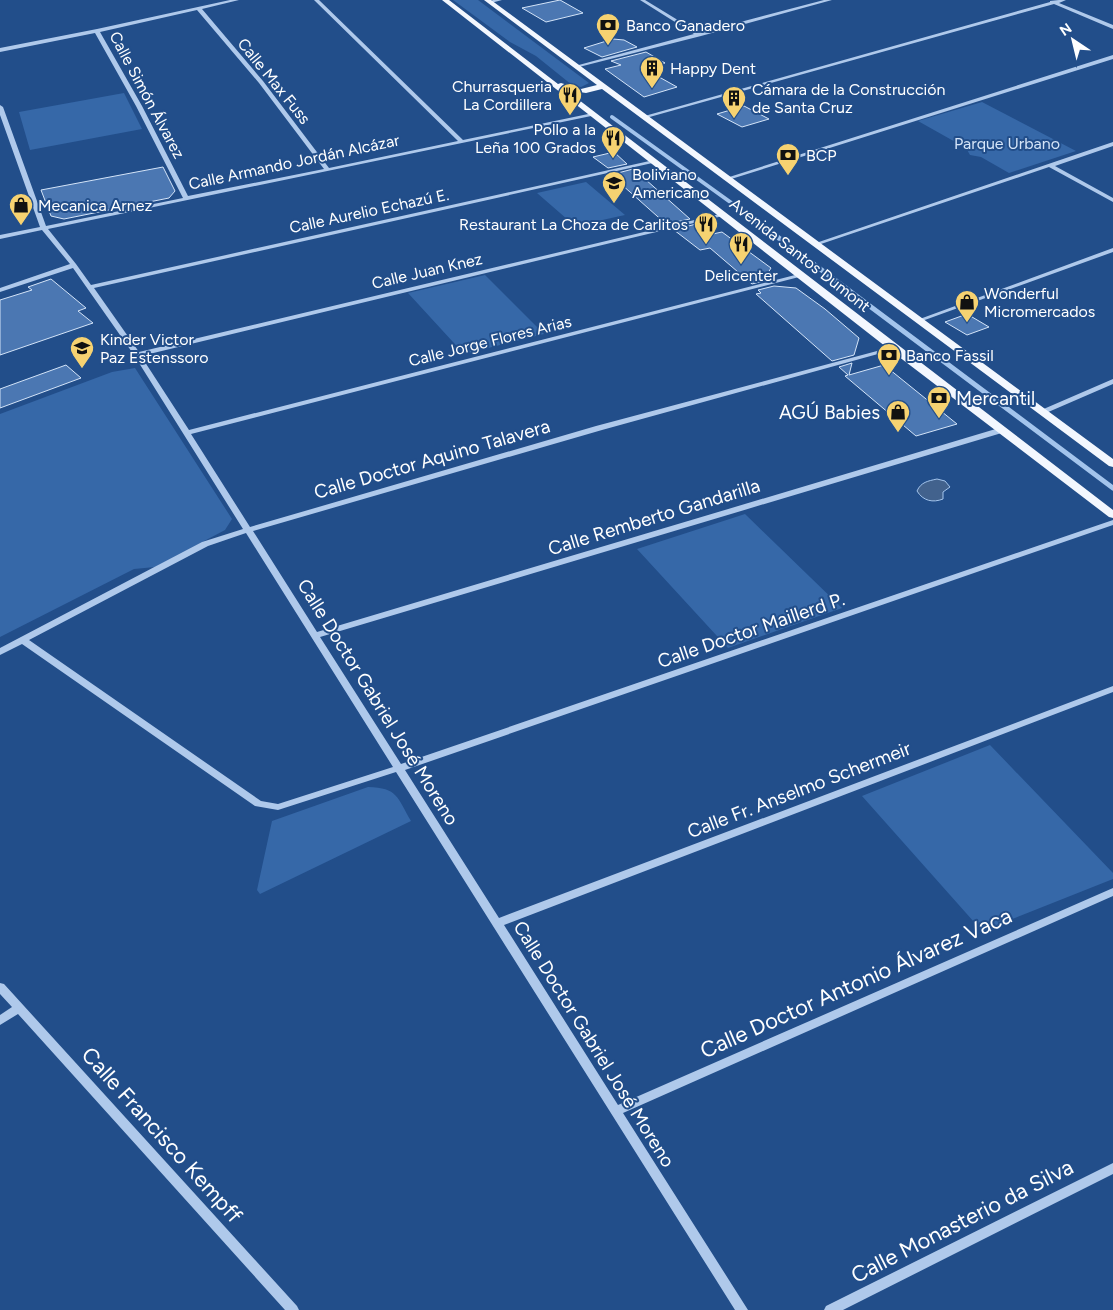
<svg xmlns="http://www.w3.org/2000/svg" width="1113" height="1310" font-family="Figtree,sans-serif">
<style>
.green{fill:#3668a8}
.water{fill:#42628d;stroke:#a3c4ec}
.lines{fill:none;stroke-linecap:round;stroke-linejoin:round}
.stream-far1{stroke:#a3c4ec;stroke-width:4}
.stream{stroke:#a3c4ec;stroke-width:5}
.building{fill:#4b77b2;stroke:#d4e4f8}
.minor{fill:#afc9eb;fill-rule:evenodd}
.major{fill:#f3f7fe;fill-rule:evenodd}
.labels{text-anchor:middle;dominant-baseline:central;stroke-width:4;stroke-linejoin:round;paint-order:stroke}
.far-poi-label{font-size:16px;fill:#fff;stroke:#224e8a;text-anchor:start}
.far-street-label{font-size:16px;fill:#fff;stroke:#224e8a}
.far-park-label{font-size:16px;fill:#d4e4f8;stroke:#224e8a}
.poi-label{font-size:19px;fill:#fff;stroke:#224e8a;text-anchor:start}
.street-label{font-size:19px;fill:#fff;stroke:#224e8a}
.near-street-label{font-size:22px;fill:#fff;stroke:#224e8a}
</style>
<rect width="100%" height="100%" fill="#224e8a"/>
<path class="green" d="M453,0h25l111,83 -8,4 -9,-2 -36,-29 -26,-14z
M124,93l18,36 -112,21 -11,-38z
M982,102l94,49 -67,22 -28,-16 -11,-2 -4,-7 -48,-27z
M586,182l39,33 -50,11 -38,-33z
M485,275l59,59 -80,20 -56,-61z
M135,368l97,151 -7,11 -70,37 -21,2 -134,68v-223l112,-42z
M745,514l97,94 -114,40 -91,-99z
M990,745l123,128v6l-131,52 -120,-135z
M368,787c30,1 29,10 43,34l-151,73 -3,-4 15,-69z"/>
<path class="water" d="M937,479l8,2 5,6 -7,5v7c-10,4 -20,2 -26,-8 4,-9 11,-10 20,-12z"/>
<g class="lines">
<path class="stream-far1" d="M612,117l146,105"/>
<path class="stream" d="M756,221l357,267"/>
</g>
<path class="building" d="M560,0l23,13 -37,9 -24,-14z
M613,39l11,1 13,7 -35,10 -18,-9z
M646,52l19,11 -22,5 34,19 -33,10 -39,-28 16,-4 -10,-4z
M744,106l25,13 -27,8 -25,-13z
M614,152l13,12 -19,4 -15,-11z
M163,167l12,24 -6,7 -105,21 -13,-3 -10,-26z
M633,169l3,2 54,48 -24,5 -54,-48 5,-1 -3,-1z
M696,224l12,11 14,-3 49,36 -8,13 -11,3 -42,-36 -10,2 -26,-20z
M51,279l35,29 -8,3 15,12 -93,32v-55l32,-10 -4,-3z
M774,286l22,2 29,21 34,29 -5,17 -22,6 -76,-67 5,-1 -3,-3z
M967,314l22,13 -22,8 -22,-13z
M852,363l-3,12 35,-10 73,59 -41,12 -71,-60 3,-1 -9,-8z
M66,365l15,13 -81,30v-19z"/>
<g class="lines">
<path class="minor" d="M230,0h9l-37,9 61,72 66,87 129,-27 -144,-141h5l144,140 130,-27 3,2 -548,114 28,35 15,21 563,-125 3,2 -563,126 45,64 585,-139 3,2 -586,141 48,74 610,-156 2,-1 3,2 -1,1 -612,158 59,93 346,-101 296,-79 2,-1 3,2 -1,1 -294,81 -349,101 64,101 682,-204h3l4,2 -1,2 -685,205 81,127 712,-244v5l-708,245 94,148 614,-232v6l-609,233 114,180 495,-217v8l-490,217 125,197h-13l-339,-538 -118,38 -23,-4 -233,-162 -22,11v-7l202,-106 41,-13 -109,-174 -61,-87 -73,24v-4l70,-24 -28,-34 -42,9v-4l40,-8 -40,-112v-10l3,2 43,119 137,-28 -47,-92 -41,-73 -95,19v-4l97,-19zM197,10l62,73 65,86 -136,27 -46,-90 -42,-74zM246,533l147,234 -115,37 -17,-3 -232,-161 179,-94z
M493,0h9l-11,3 -2,-1z
M640,0h5l54,33 125,-33h8l-131,36 -126,32v-2l119,-32z
M1059,0h7l-7,3 54,22v4l-59,-25 -408,114 -5,-1 409,-115v-1z
M1113,55v4l-385,121 -5,-1z
M1113,142v4l-58,20 58,32v4l-64,-35 -231,78 -5,-1z
M1113,248v4l-191,69h-4l-1,-1z
M1113,379v5l-67,29h-3l-4,-2z
M0,983l4,1 293,322 2,4h-14l-267,-296 -18,11v-10l12,-8 -12,-13z
M1113,1163v11l-270,136h-19l2,-4z"/>
<path class="major" d="M442,0h7l109,84 3,-1 20,6 16,-4 -113,-85h7l622,459v8l-4,-1 -507,-377 -16,4 -20,-3 547,420v8l-4,-1 -219,-167z"/>
</g>
<defs>
<g id="bank-pin" transform="scale(1.25)"><path d="M0 17L-7.5 6A9.5 9.5 0 1 1 7.5 6Z" fill="#f6d271" stroke="#224e8a"/><path d="M-6-4H6V4H-6ZM0-2.3a2.3 2.3 0 1 0 0 4.6a2.3 2.3 0 1 0 0-4.6Z" fill="#111"/></g>
<g id="building-pin" transform="scale(1.25)"><path d="M0 17L-7.5 6A9.5 9.5 0 1 1 7.5 6Z" fill="#f6d271" stroke="#224e8a"/><path d="M-4-6H4V6H1V3H-1V6H-4ZM-2.5-4.3h1.7v1.8h-1.7ZM.8-4.3h1.7v1.8H.8ZM-2.5-1h1.7V.8h-1.7ZM.8-1h1.7V.8H.8Z" fill="#111"/></g>
<g id="restaurant-pin" transform="scale(1.25)"><path d="M0 17L-7.5 6A9.5 9.5 0 1 1 7.5 6Z" fill="#f6d271" stroke="#224e8a"/><path d="M-5-6h1v4h1v-4h1v4h1v-4h1v5L-1.5 .5V6h-2V.5L-5-1ZM5-6V6H3V1.5H1.5Q1.5-4 5-6Z" fill="#111"/></g>
<g id="school-pin" transform="scale(1.25)"><path d="M0 17L-7.5 6A9.5 9.5 0 1 1 7.5 6Z" fill="#f6d271" stroke="#224e8a"/><path d="M0-5L7-2L0 1L-7-2ZM-4 1L0 2.5L4 1V4Q0 6-4 4Z" fill="#111"/></g>
<g id="shop-pin" transform="scale(1.25)"><path d="M0 17L-7.5 6A9.5 9.5 0 1 1 7.5 6Z" fill="#f6d271" stroke="#224e8a"/><path d="M-5-2.5h2.3a2.7 3.5 0 0 1 5.4 0H5L5.5 6h-11ZM-1.5-2.5h3a1.5 2.3 0 0 0-3 0Z" fill="#111"/></g>
</defs>
<g fill-rule="evenodd">
<use href="#bank-pin" x="608" y="25"/>
<use href="#building-pin" x="652" y="68"/>
<use href="#restaurant-pin" x="570" y="95"/>
<use href="#building-pin" x="734" y="98"/>
<use href="#restaurant-pin" x="613" y="138"/>
<use href="#bank-pin" x="788" y="155"/>
<use href="#school-pin" x="614" y="183"/>
<use href="#shop-pin" x="21" y="205"/>
<use href="#restaurant-pin" x="706" y="224"/>
<use href="#restaurant-pin" x="741" y="244"/>
<use href="#shop-pin" x="967" y="302"/>
<use href="#school-pin" x="82" y="348"/>
<use href="#bank-pin" x="889" y="355"/>
<use href="#bank-pin" x="939" y="398"/>
<use href="#shop-pin" x="898" y="412"/>
</g>
<g class="labels">
<g class="far-poi-label">
<text x="626" y="25">Banco Ganadero</text>
<text x="670" y="68">Happy Dent</text>
<text x="552" y="86" text-anchor="end">Churrasqueria<tspan x="552" dy="18">La Cordillera</tspan></text>
<text x="752" y="89">Cámara de la Construcción<tspan x="752" dy="18">de Santa Cruz</tspan></text>
<text x="596" y="129" text-anchor="end">Pollo a la<tspan x="596" dy="18">Leña 100 Grados</tspan></text>
<text x="806" y="155">BCP</text>
<text x="632" y="174">Boliviano<tspan x="632" dy="18">Americano</tspan></text>
<text x="38" y="205">Mecanica Arnez</text>
<text x="688" y="224" text-anchor="end">Restaurant La Choza de Carlitos</text>
<text x="741" y="275" text-anchor="middle">Delicenter</text>
<text x="984" y="293">Wonderful<tspan x="984" dy="18">Micromercados</tspan></text>
<text x="100" y="339">Kinder Victor<tspan x="100" dy="18">Paz Estenssoro</tspan></text>
<text x="906" y="355">Banco Fassil</text>
</g>
<g class="far-street-label">
<text transform="translate(274 81) rotate(51)">Calle Max Fuss</text>
<text transform="translate(147 95) rotate(62)">Calle Simón Álvarez</text>
<text transform="translate(294 162) rotate(-12)">Calle Armando Jordán Alcázar</text>
<text transform="translate(369 211) rotate(-12)">Calle Aurelio Echazú E.</text>
<text transform="translate(800 255) rotate(38)">Avenida Santos Dumont</text>
<text transform="translate(427 271) rotate(-13)">Calle Juan Knez</text>
<text transform="translate(490 341) rotate(-14)">Calle Jorge Flores Arias</text>
</g>
<g class="far-park-label">
<text x="1007" y="143">Parque Urbano</text>
</g>
<g class="poi-label">
<text x="956" y="398">Mercantil</text>
<text x="880" y="412" text-anchor="end">AGÚ Babies</text>
</g>
<g class="street-label">
<text transform="translate(432 459) rotate(-16)">Calle Doctor Aquino Talavera</text>
<text transform="translate(654 517) rotate(-17)">Calle Remberto Gandarilla</text>
<text transform="translate(751 630) rotate(-19)">Calle Doctor Maillerd P.</text>
<text transform="translate(378 702) rotate(58)">Calle Doctor Gabriel José Moreno</text>
<text transform="translate(799 790) rotate(-21)">Calle Fr. Anselmo Schermeir</text>
<text transform="translate(594 1044) rotate(58)">Calle Doctor Gabriel José Moreno</text>
</g>
<g class="near-street-label">
<text transform="translate(856 983) rotate(-24)">Calle Doctor Antonio Álvarez Vaca</text>
<text transform="translate(162 1135) rotate(48)">Calle Francisco Kempff</text>
<text transform="translate(962 1221) rotate(-27)">Calle Monasterio da Silva</text>
</g>
</g>
<g transform="translate(1073 40) rotate(325)" stroke="#224e8a" stroke-width="4" paint-order="stroke">
<path d="M0-4L9 19L0 12L-9 19Z" fill="#ffffff"/>
<text y="-8" font-size="14" font-weight="bold" text-anchor="middle" fill="#ffffff">N</text>
</g>
</svg>
